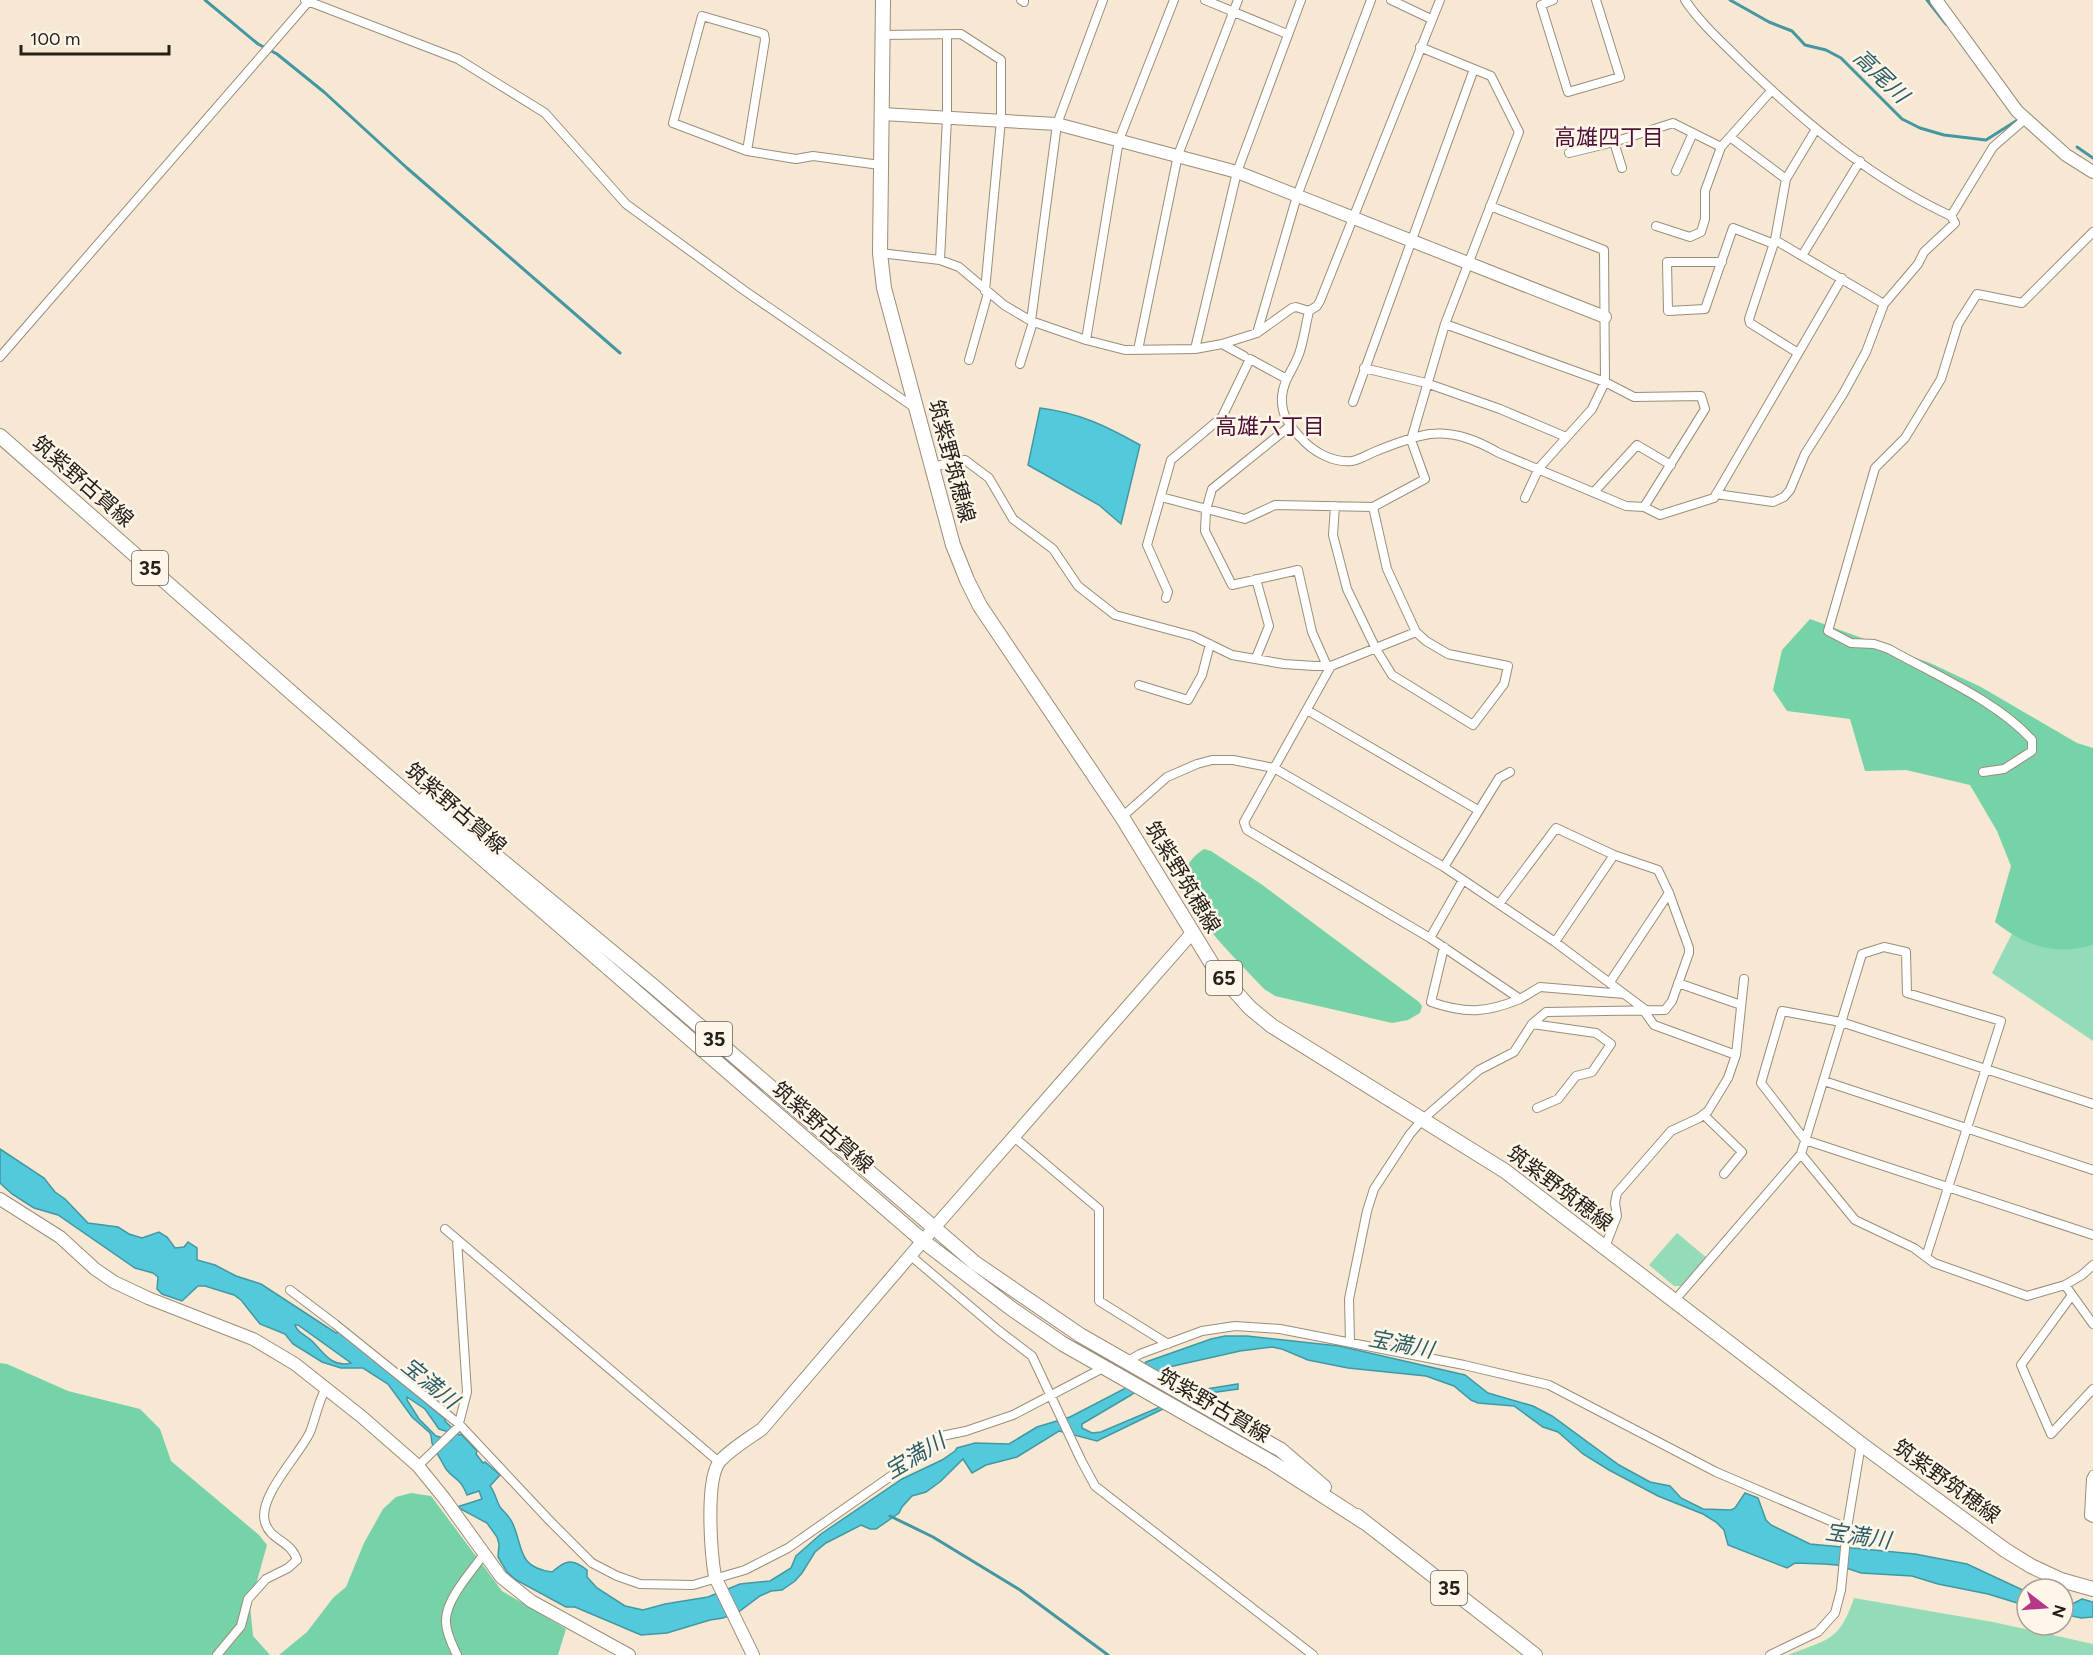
<svg xmlns="http://www.w3.org/2000/svg" width="2093" height="1655" font-family="Figtree,'Noto Sans JP',sans-serif">
<style>
.green{fill:#94dcb8}
.forest{fill:#76d2a7}
.water{fill:#52cadc;stroke:#4497a2;stroke-width:1.5;fill-rule:evenodd}
.lines{fill:none;stroke-linecap:round;stroke-linejoin:round}
.stream{stroke:#4497a2;stroke-width:3}
.street-casing{stroke:#9a8d7a;stroke-width:10}
.secondary-casing{stroke:#9a8d7a;stroke-width:14}
.primary-casing{stroke:#9a8d7a;stroke-width:16}
.street{stroke:#fff;stroke-width:8}
.secondary{stroke:#fff;stroke-width:12}
.primary{stroke:#fff;stroke-width:14}
.labels{text-anchor:middle;dominant-baseline:central;stroke-width:5;stroke-linejoin:round;paint-order:stroke}
.shield{fill:#fff6ea;stroke:#666058;stroke-width:1.5}
.shield-label{font-size:20px;font-weight:bold;fill:#252019}
.street-label{font-size:21px;fill:#252019;stroke:#fff6ea}
.water-label{font-size:22px;font-style:italic;fill:#2d5f67;stroke:#fff6ea}
.neighbourhood-label{font-size:22px;fill:#4e1237;stroke:#fff6ea}
</style>
<rect width="100%" height="100%" fill="#f7e8d3"/>
<path class="green" d="M2093,841v200l-101,-68 66,-130z
M1677,1233l30,25 -24,28h-9l-25,-21z
M1854,1598l139,24 100,22v11h-305c40,-16 51,-13 66,-57z"/>
<path class="forest" d="M1810,619l120,44 51,24 96,56 16,5v197c-39,11 -67,1 -98,-23l16,-56 -14,-35 -27,-46 -64,-15 -41,1 -15,-52 -63,-8 -14,-21 9,-40z
M1204,849l7,2 50,33 158,118 3,4 -2,7 -12,7 -16,3 -117,-27 -11,-7c-24,-27 -74,-71 -79,-107 -3,-14 8,-26 19,-33z
M0,1363l7,1 61,27 72,18 20,20 11,32 88,74 8,10 -17,61 3,30 17,19h-270z
M411,1493l20,3 71,95 64,38 -8,26h-279l28,-23 26,-34 13,-11 18,-44 19,-34 13,-12z"/>
<path class="water" d="M1040,408c40,5 66,18 100,37l-19,79 -22,-19 -71,-40z
M0,1149l44,29 11,14 10,7 23,24 30,4 11,7 13,4 17,-6 8,5 8,11 9,-1 4,-5 9,6v12l18,5 21,11 25,8 75,49 3,-2 106,88v2l14,14 2,-1 16,17 -1,3 7,9 2,-1 15,13 -10,11c5,6 6,14 10,21 4,5 9,9 12,15 12,25 4,45 40,50 14,-12 20,-14 35,-2v7l10,11 28,18 18,4 22,-6 43,-7 32,-13 30,-3 21,-13 5,-12 25,-22 81,-55 40,-19 13,-9 2,-3 18,-5 34,1 28,-17 33,-10 54,-28 22,-27 65,-23 14,-3h22l92,10 126,29 23,18 45,13 19,10 67,49 31,17 20,4 11,12 22,11 28,1 4,-2 10,-15 13,5 8,22 5,5 39,19 105,10 52,10 60,28v14l-39,-12 -50,-10 -26,-8 -51,-3 -24,-8 -13,-1 -29,-1 -8,5 -59,-23 -4,-15 -8,-8 -13,-8 -45,-18 -49,-26 -26,-16 -25,-22 -15,-5 -29,-21 -36,-3 -7,-3 -17,-14 -28,-10 -78,-8 -40,-8 -26,-11 -10,-2 -32,4 -71,16 -38,28 -49,29v4l10,5 9,-1 99,-42 38,-6v5l-36,5 -37,14 -68,33 -38,-10 -42,26 -31,8 -14,8 -9,-14 -22,22 -15,11 -14,4 -10,11 -3,6 -23,16h-6l-9,-4 -35,18 -11,9 -13,21 -7,8 -13,9 -11,1 -11,5 -23,17 -14,5 -13,2 -43,13 -26,2 -66,-28h-9l-50,-27 -9,-8 -9,-15 1,-13 -2,-7 -10,-14 -30,-16 25,-8 -3,-8 -12,4c-7,-18 -12,-14 -21,-26 -1,-2 -14,-24 -14,-26 -1,-3 0,-7 -2,-10l-18,-16 -24,-33 -25,-16h-22l-19,-6 -29,-18 -8,-10 -25,-10 -19,-24 -7,-5 -29,-9h-7l-16,15 -20,-7 -5,-5 1,-12 -5,-4 -18,-5 -77,-53 -24,-7 -22,-14 -12,-11zM295,1325h3l53,38c-19,5 -27,-10 -39,-22 -6,-6 -15,-8 -17,-16zM407,1397l18,12 14,20 10,3 2,8 -15,-4 -17,-17 -12,-19z
M2082,1599l11,3v15l-12,1 -18,-4v-11l7,2z"/>
<g class="lines">
<path class="stream" d="M205,0l53,44 19,10 47,38 83,76 213,185
M1730,0l39,22 23,9 13,14 21,5 15,8 61,61 18,9 24,7 42,5 30,-19
M1927,0l19,24
M2077,147l16,11
M890,1516l43,21 87,53 88,65"/>
<g class="street-casing">
<path id="street" d="M305,0l153,59 87,54 81,91 119,87 170,117
M1021,0l3,2v-2
M1205,0l82,34
M1391,0l40,19
M1440,0l-120,301 -3,5 -8,5c-3,13 -5,27 -9,40 -5,17 -17,28 -18,46 -1,18 7,28 18,40 13,15 33,26 52,24 7,-1 15,-6 22,-9 17,-7 38,-15 56,-18 25,-3 48,7 69,19l127,53 18,1 16,8 54,-17 128,-220
M1553,0l-12,5 27,87 52,-15 -24,-77
M1685,0c16,24 38,43 59,64 61,59 129,116 207,152l42,-69 31,-27
M882,35l79,-1 40,26v60l-16,171
M1730,137l56,42
M1614,142l8,26
M747,151l-74,-28 29,-107 62,18 1,6 -18,111 49,8 17,-3 67,9
M1569,153l45,-11 59,-19 48,24
M1676,171l17,-38
M1490,206l114,44 1,132 -13,27 -53,59 -14,30
M1656,226l34,11 11,-5 4,-13v-28l16,-44 51,-57
M880,253l60,7 19,7 45,38 27,16 55,19 39,10 70,-1 27,-5 35,-11 35,-25 4,-1 13,4
M1803,254l57,-93
M940,260l7,-142v-83
M1722,262h-55l1,49 37,-2 28,-81 41,16
M1884,304l34,-40 6,-12 31,-29 -4,-7
M1031,321l26,-197 46,-124
M1445,324l160,58 29,15 67,-1 4,13 -61,98
M1257,333l40,-137 74,-196
M1086,340l33,-200 55,-140
M1222,344l22,12
M1195,349l42,-177 64,-172
M1138,350l40,-195 60,-155
M1798,353l-48,-30 -1,-4 26,-79 11,-61 30,-50
M0,357l309,-356
M969,360l19,-67
M1020,364l13,-42
M1364,368l62,15 74,26 66,28
M1353,402l121,-333
M1290,426l-78,63 -6,21 -1,21 27,54 66,-15 14,62 15,34
M932,467l33,-7 24,18 24,41 40,30 25,37 37,29 78,21 39,19 52,9 31,2h16l85,-34
M1594,492l43,-47 34,20
M1716,494l57,8 11,-5 6,-7 15,-36 38,-60 23,-42 18,-48 -109,-64
M1161,497l84,22 30,-14 98,2 52,-28 -14,-39 34,-116 74,-192 -28,-56 -71,-29
M1335,506l-2,29 14,54 29,60 16,26 81,50 31,-41 4,-18 -60,-12 -22,-13 -10,-9 -29,-63 -14,-62
M1256,579l13,47 -13,32
M1166,598l2,-6 -21,-47 24,-85 51,-43 28,-58 35,19
M1331,666l-87,156 3,8 183,108 90,61 20,-12 84,7
M1139,685l49,15 14,-25 8,-31
M1307,710l171,100
M1983,772l21,-3 28,-18v-11c-35,-39 -97,-65 -143,-91l-15,-5 -23,-1 -23,-12 47,-163 30,-30 36,-59 17,-55 19,-30 45,9 71,-71
M1122,817l45,-40 30,-13 15,-4h21l41,8 170,99 111,75 92,69
M1444,867l55,-89 11,-6
M1430,938l33,-58
M1555,942l59,-87
M1444,947l-13,55c35,12 55,11 89,-3
M1610,982l59,-89
M1678,983l63,22
M1532,1024l64,9 15,11 -19,28 -16,4 -18,23 -21,9
M1736,1055l8,-76
M1824,1081l269,89
M2093,1104l-252,-82 -59,-11 -21,72 44,57 288,95
M1704,1115l38,37 -18,22
M1014,1137l85,72v92l69,43
M1801,1154l54,66 59,28 20,15 93,33 38,-11 17,-10 11,-10
M445,1229l274,233
M1605,1247l12,-31 -2,-13 2,-10 54,-62 28,-13 9,-7 20,-33 8,-23 -82,-30 -10,-14
M911,1256l87,74 34,26 49,104 14,26 218,169
M2065,1285l28,39
M290,1290l45,34 124,100 91,97 42,42 25,13 23,8 53,1 52,-15 43,-22 113,-79 36,-32 29,-6 47,-16 90,-47
M2072,1295l-51,70 30,69 42,-45
M1675,1300l126,-146 61,-200 22,-7 22,5 1,41 94,28 -75,236
M1350,1342l-1,-43 18,-88 7,-22 36,-55 13,-15 56,-49 35,-18 18,-28 14,-12 119,-2 7,-9 17,-48v-5l-20,-55 -11,-23 -44,-15 -58,-27 -57,76
M1126,1362l14,-8 62,-23 33,-5 45,3 184,36 85,20 167,87 131,56
M418,1466l40,-39 9,-35 -10,-152
M2093,1475l-2,4 -2,37 4,2
M217,1655l24,-29 7,-27 18,-20 22,-11 9,-8c-6,-20 -27,-19 -32,-38 -8,-25 36,-69 45,-90 6,-15 8,-30 16,-44
M457,1655c-5,-10 -12,-25 -11,-36 1,-21 26,-48 38,-65
M1770,1655l48,-23 17,-19 6,-23 6,-62 14,-84"/>
</g>
<g class="secondary-casing">
<path id="secondary" d="M1936,0l81,111 49,44 27,17
M882,114l175,10 180,48 368,145
M0,1199l60,38 35,32 19,13 34,16 105,41 42,25 67,53 56,49 26,32 57,79 30,24 98,54
M753,1655l-38,-78c-4,-24 -10,-98 5,-116 12,-13 28,-22 42,-32l171,-200 259,-296"/>
</g>
<g class="primary-casing">
<path id="primary" d="M883,0l-3,253 4,35 69,257 14,35 13,26 142,211 93,152 35,39 22,18 233,145 356,273 144,106 26,16 30,14 32,9
M0,436l301,265 622,540 89,68 51,35 208,118 93,60
M426,798l227,188 322,277 105,72 201,115 43,37
M1357,1516l178,139"/>
</g>
<use href="#street" class="street"/>
<use href="#secondary" class="secondary"/>
<use href="#primary" class="primary"/>
</g>
<g class="labels">
<g class="shield">
<rect x="132" y="551" width="36" height="34" rx="4.5"/>
<rect x="1206" y="961" width="36" height="34" rx="4.5"/>
<rect x="696" y="1022" width="36" height="34" rx="4.5"/>
<rect x="1431" y="1571" width="36" height="34" rx="4.5"/>
</g>
<g class="shield-label">
<text x="150" y="568">35</text>
<text x="1224" y="978">65</text>
<text x="714" y="1039">35</text>
<text x="1449" y="1588">35</text>
</g>
<g class="street-label">
<text transform="translate(952 461) rotate(75)">筑紫野筑穂線</text>
<text transform="translate(83 481) rotate(41)">筑紫野古賀線</text>
<text transform="translate(456 808) rotate(41)">筑紫野古賀線</text>
<text transform="translate(1183 877) rotate(59)">筑紫野筑穂線</text>
<text transform="translate(823 1127) rotate(41)">筑紫野古賀線</text>
<text transform="translate(1560 1188) rotate(37)">筑紫野筑穂線</text>
<text transform="translate(1214 1405) rotate(30)">筑紫野古賀線</text>
<text transform="translate(1947 1481) rotate(36)">筑紫野筑穂線</text>
</g>
<g class="water-label">
<text transform="translate(1881 76) rotate(44)">高尾川</text>
<text transform="translate(1401 1344) rotate(11)">宝満川</text>
<text transform="translate(430 1383) rotate(39)">宝満川</text>
<text transform="translate(915 1456) rotate(-31)">宝満川</text>
<text transform="translate(1858 1536) rotate(8)">宝満川</text>
</g>
<g class="neighbourhood-label">
<text x="1609" y="137">高雄四丁目</text>
<text x="1270" y="426">高雄六丁目</text>
</g>
</g>
<g transform="translate(2045 1607) rotate(107)"><circle r="28" fill="#fff6ea" stroke="#a8a096" stroke-width="1.5"/>
<path d="M0-4.5L10 22L0 15L-10 22Z" fill="#b53786"/>
<text y="-9" font-size="16" font-weight="bold" text-anchor="middle" fill="#252019">N</text>
</g>
<path d="M21 45v9h148v-9" fill="none" stroke="#252019" stroke-width="3"/>
<text x="30" y="45" font-size="18" fill="#252019" stroke="#fff6ea" stroke-width="4.5" paint-order="stroke">100 m</text>
</svg>
